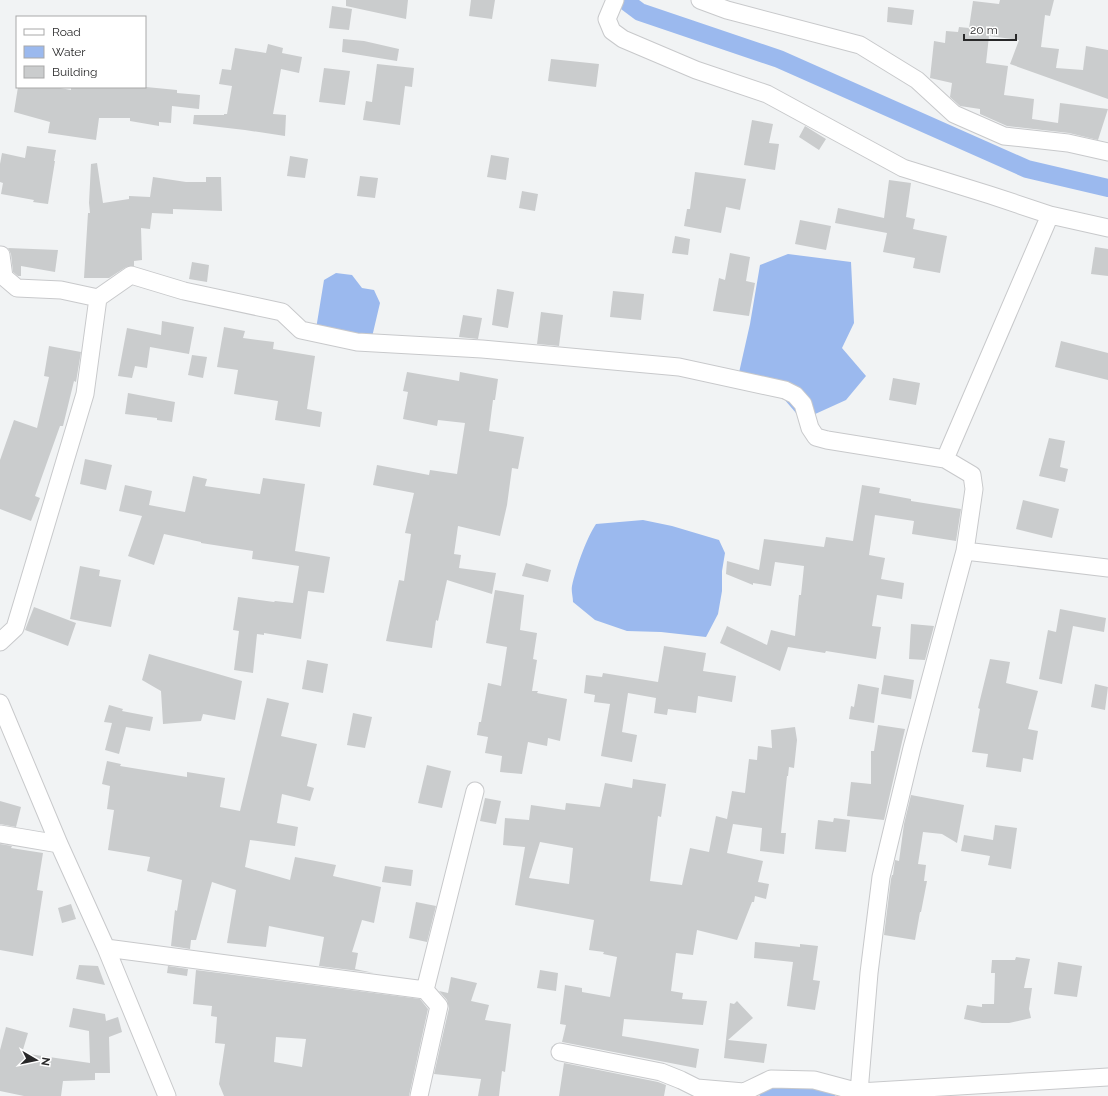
<svg xmlns="http://www.w3.org/2000/svg" width="1108" height="1096" font-family="Raleway,sans-serif">
<style>
.water{fill:#9bb9ee}
.lines{fill:none;stroke-linecap:round;stroke-linejoin:round}
.canal{stroke:#9bb9ee;stroke-width:18}
.building{fill:#cacccd;fill-rule:evenodd}
.minor-casing{stroke:#c8c9cb;stroke-width:19}
.minor{stroke:#fff;stroke-width:17}
</style>
<rect width="100%" height="100%" fill="#f1f3f4"/>
<path class="water" d="M788,254l63,8 3,61 -12,25 24,28 -20,24 -44,20 -18,-21 -13,-7 -35,-6 14,-62 10,-59z
M336,273l16,2 10,13 12,2 6,13 -8,34 -56,-8 8,-49z
M643,520l29,6 47,14 6,13 -3,18v20l-4,23 -12,23 -45,-5 -34,-1 -32,-11 -22,-18c0,-5 -2,-11 -1,-16 4,-18 14,-47 24,-62z
M770,1081l67,11 -2,4h-75l-5,-7z"/>
<g class="lines">
<path class="canal" d="M624,0l16,12 139,47 248,110 81,19"/>
</g>
<path class="building" d="M346,0h62l-2,19 -60,-13z
M471,0h24l-3,19 -23,-3z
M1000,0h54l-4,16 -5,-1 -4,32 18,2 -3,19 27,2 3,-24 22,4v49l-98,-35 9,-24 -30,-4 -3,27 22,3 -4,29 30,4 -2,20 26,4 2,-20 48,6 -10,31 -29,-7 -62,-7 -27,-12v-5l-20,-3 -10,-9 2,-14 -22,-5 4,-37 11,2 1,-12 12,1 1,-5 10,1 4,-27 26,3z
M332,6l20,3 -3,21 -20,-2z
M888,7l26,3 -2,15 -25,-3z
M343,39l21,2 35,8 -2,12 -55,-9z
M268,44l15,4 -1,5 20,4 -3,16 -18,-4 -8,45 13,1 -1,21 -40,-6 -52,-6 1,-9h30v-1h3l5,-28 -13,-2 3,-15 9,1 4,-22 31,5z
M551,59l48,5 -3,23 -48,-6z
M377,64l37,4 -2,19 -7,-1 -5,39 -37,-5 3,-19 6,1z
M324,68l26,3 -5,34 -26,-3z
M18,87h37l16,3v-3h75l31,3v3l23,2 -1,14 -27,-3 -1,17 -12,-1v4l-29,-5v-3h-31l-3,22 -48,-7 2,-11 -36,-10z
M752,120l21,4 -4,19 10,1 -4,26 -31,-5z
M805,126l21,13 -7,11 -20,-13z
M27,146l29,4 -2,11h1l-7,43 -15,-2 1,-2 -33,-6 2,-11 -3,-1v-18l2,-11 23,5z
M491,155l18,3 -3,22 -19,-3z
M290,156l18,3 -3,19 -18,-2z
M97,163l6,40 26,-4v-3l21,1 3,-20 33,5h20v-5h15l1,34 -49,-2v5l-21,-1 -2,16 -9,-1 1,32 -8,1v5l-8,1 -17,11h-25l4,-65h2l-1,-10 2,-39z
M695,172l51,7 -6,31 -14,-3 -5,26 -37,-7 3,-17h3z
M360,176l18,2 -3,20 -18,-2z
M889,180l22,3 -5,34 9,2 -2,10 34,7 -7,37 -27,-5 2,-10 -32,-6 4,-19 -52,-10 3,-15 46,10z
M522,191l16,3 -3,17 -16,-3z
M800,220l31,6 -5,24 -31,-6z
M675,236l15,3 -2,16 -16,-2z
M1095,247l13,2v27l-17,-2z
M8,248l50,2 -3,22 -34,-6v10h-3l-5,-4 -2,-18z
M730,253l20,4 -4,24 9,2 -6,33 -36,-5 6,-33 6,2z
M192,262l17,3 -2,17 -18,-3z
M497,289l17,3 -6,36 -16,-3z
M613,291l31,3 -3,26 -31,-3z
M541,312l22,3 -4,31 -22,-2z
M463,315l19,3 -4,21 -19,-2z
M162,321l32,6 -5,27 -39,-7 -3,21 -12,-2 -3,12 -14,-2 9,-48 34,7z
M224,327l21,4 -2,7 31,4 -1,7 42,7 -8,53 15,3 -2,15 -45,-7 3,-19 -44,-7 4,-24 -21,-3z
M1061,341l47,12v27l-53,-13z
M49,346l32,6 -5,30 -2,-1 -11,45h-3l-25,70 5,2 -9,23 -31,-12v-49l14,-40 23,8 12,-51 -5,-1z
M192,355l15,2 -4,21 -15,-3z
M407,372l52,9 1,-9 38,7 -3,21h-2l-4,31 35,6 -6,32 -6,-1 -5,37 -7,31 -42,-10 -4,28 7,1 -2,13 37,5 -4,21 -45,-14 -9,41 -2,-1 -4,28 -46,-7 13,-61 5,1 7,-47 -6,-1 9,-40 -41,-8 4,-20 52,10 1,-5 27,4 8,-51 -27,-3 -1,6 -34,-7 5,-27 -5,-1z
M893,378l27,5 -4,22 -27,-5z
M128,393l47,9 -3,20 -15,-2v-2l-32,-4z
M1049,438l16,3 -5,26 8,2 -3,13 -26,-6z
M85,459l27,6 -6,25 -26,-6z
M193,476l14,3 -2,7 55,8 3,-16 42,6 -10,67 35,6 -6,36 -16,-2 -7,48 -37,-6v2l-7,-1 -4,39 -19,-3 5,-39 -6,-1 5,-33 36,5 1,-1 18,2 6,-37 -47,-7 1,-8 -52,-8v-1l-37,-8 -10,31 -26,-9 14,-40 -23,-5 6,-26 27,6 -3,14 36,7z
M862,485l18,3 -1,5 32,6v2l50,8 -5,32 -44,-7 2,-13 -39,-6 -6,40 16,3 -4,21 23,4 -2,16 -25,-4 -5,31 9,1 -5,32 -50,-8 -1,2 -37,-6 -8,24 -60,-28 7,-17 40,19 4,-15 24,6 4,-41h2l3,-29 -29,-4 -4,24 -18,-3v2l-27,-11 1,-13 32,9 5,-31 60,8 2,-10 27,4z
M1023,500l36,9 -7,29 -36,-9z
M526,563l25,7 -3,12 -26,-6z
M80,566l20,4 -1,6 22,4 -10,47 -41,-8z
M495,590l29,5 -4,35 17,3 -4,26 4,1 -5,31h6l-1,2 30,6 -7,42 -12,-3 -1,8 -19,-4 -6,32 -22,-2 2,-16 -17,-3 3,-16 -11,-2 2,-13h2l7,-39 13,3 6,-39 -21,-4z
M34,607l42,16 -8,23 -43,-16z
M1060,609l46,9 -2,14 -31,-6 -11,58 -23,-5 9,-49 8,2z
M911,624l23,2 -9,34 -16,-1z
M664,646l42,7 -3,18 33,5 -4,26 -34,-6 -2,17 -28,-4 -1,6 -13,-2 2,-15 -28,-5 -6,39 15,3 -5,27 -31,-6 9,-52 -16,-2 1,-7 -11,-2 2,-18 16,2 1,-4 55,9z
M149,654l93,27 -7,39 -32,-6 -2,7 -38,3 -2,-33 -19,-11z
M990,659l20,3 -4,21 32,8 -10,38 10,2 -5,29 -10,-2 -2,14 -35,-5 2,-13 -16,-2 8,-43 -2,-1z
M307,660l21,4 -5,29 -21,-4z
M884,675l30,5 -3,19 -30,-5z
M858,684l21,4 -5,35 -25,-4 2,-13 3,1z
M1095,684l13,3 -3,23 -14,-3z
M267,698l22,5 -8,33 36,8 -10,42 7,2 -4,13 -28,-7 -5,29 21,4 -3,19 -45,-6 -5,27 45,13 5,-23 41,8 -3,11 48,11 -7,36 -12,-3 -10,32 6,1 -3,16 19,4 -55,-7 5,-29 -55,-11 -3,21 -39,-4 9,-53 -24,-8 -16,58h-5l-1,9 -19,-3 4,-36 2,1 5,-31 -35,-9 3,-14 -42,-7 6,-40 -7,-1 3,-23 -8,-2 5,-23 14,3 -1,2 67,11v-5l38,6 -5,29 20,4z
M109,705l14,4 -1,2 31,6 -3,14 -24,-4 -7,27 -14,-4 7,-27 -8,-1z
M353,713l19,4 -7,31 -18,-3z
M878,725l27,4 -21,91 -37,-4 4,-34 20,2v-33h3z
M795,727l2,13 -3,28 -5,-1 -1,9h-1l-6,57h5l-2,21 -24,-3 2,-23 -29,-4 -6,29 36,8 -5,21 11,2 -3,15 -11,-3 -1,6h-2l-15,38 -40,-10 -4,25 -17,-2 -5,38 12,2 -1,6 25,2 -4,24 -79,-6 -2,17 77,13 -3,19 -134,-26 4,-17 -6,-1 5,-39 17,3v4l28,5 7,-40 -14,-3 1,-2 -15,-2 5,-30 -79,-15 10,-58 -22,-2 2,-27 24,2 2,-15 34,5 1,-7 34,4 5,-24 27,5 1,-9 33,5 -5,33 -3,-1 -8,65 32,4 8,-37 19,4 7,-36 11,3 5,-28 13,2 4,-34 8,1 1,-14 14,2 -1,-18zM540,842l33,6 -4,36 -40,-6z
M427,765l24,6 -9,37 -24,-5z
M911,795l53,10 -7,38 -15,-9 -19,-2 -5,32 8,1 -2,16h3l-6,31h-1l-5,28 -31,-5 7,-56 1,-4h1l2,-15 4,1 5,-37z
M485,798l16,3 -5,23 -16,-3z
M0,801l21,6 -5,20 -16,-3z
M834,818l16,2 -4,32 -31,-3 3,-29 15,2z
M995,825l22,3 -6,41 -23,-4 2,-9 -29,-5 3,-16 29,5z
M0,844l12,2 -1,2 32,5 -6,37 6,1 -10,65 -33,-6z
M385,866l28,4 -2,16 -29,-4z
M416,902l20,4 -9,36 -18,-4z
M71,904l5,15 -14,4 -4,-15z
M755,942l45,5v-3l18,2 -5,34 7,1 -5,29 -28,-4 6,-44 -39,-4z
M1016,957l14,2 -6,29h8l-3,21 2,9 -22,5h-27l-18,-4 3,-14 15,2v-3h12l1,-31h-4l1,-13h23z
M1058,962l24,4 -5,31 -23,-3z
M79,965l19,1 7,19 -29,-6z
M168,966l20,3 -1,7 -20,-3z
M196,970l224,29 8,10 -19,87h-185l-5,-12 6,-40 -10,-1 2,-26 -6,-1 1,-10 -19,-2zM276,1037l30,2 -4,28 -28,-5z
M540,970l18,3 -2,18 -19,-3z
M451,977l26,6 -6,18 18,4 -4,15 26,4 -6,48 -3,-1 -3,25h-21l3,-17 -47,-5 15,-66 -2,-8 -8,-9 9,2z
M737,1001l16,17 -25,22 39,4 -3,19 -40,-5 6,-55 4,1z
M73,1008l32,6 1,7 12,-4 4,15 -13,5 1,36h-15v7l-32,1 -2,15h-37l-24,-5v-41l6,-23 22,6 -6,20 68,10 -1,-32 -20,-4z
M564,1063l94,19 8,3 -2,11h-105z"/>
<g class="lines">
<g class="minor-casing">
<path id="minor" d="M615,0l-8,19 5,12 11,8 73,31 71,24 136,74 87,27 60,20 58,13
M700,0l27,10 133,35 57,35 37,34 50,22 64,7 40,9
M0,255h1l3,22 13,11 44,2 37,8 -13,96 -70,234 -15,14
M98,298l33,-23 53,16 98,21 19,18 56,12 125,7 197,18 106,23 10,5 8,9 7,24 6,9 11,3 118,19 27,16 2,14 -9,62 143,17
M945,459l105,-244
M965,551l-53,197 -31,129 -12,96 -10,119 249,-15
M0,703l59,141 47,104 61,148
M0,834l59,10
M106,948l319,42 50,-199
M560,1052l101,20 20,8 16,8 47,4 27,-13 43,1 45,12
M419,1096l20,-90 -14,-16"/>
</g>
<use href="#minor" class="minor"/>
</g>
<rect x="16" y="16" width="130" height="72" fill="#ffffff" stroke="#a9a9a9"/>
<rect x="24" y="29" width="20" height="6" fill="#ffffff" stroke="#a9a9a9"/>
<text x="52" y="36" font-size="12" fill="#282829">Road</text>
<rect x="24" y="46" width="20" height="12" fill="#9bb9ee" stroke="#a9a9a9"/>
<text x="52" y="56" font-size="12" fill="#282829">Water</text>
<rect x="24" y="66" width="20" height="12" fill="#cacccd" stroke="#a9a9a9"/>
<text x="52" y="76" font-size="12" fill="#282829">Building</text>
<g transform="translate(36 1060) rotate(99)" stroke="#ffffff" stroke-width="3" paint-order="stroke">
<path d="M0-3L7 15L0 10L-7 15Z" fill="#282829"/>
<text y="-6" font-size="11" font-weight="bold" text-anchor="middle" fill="#282829">N</text>
</g>
<path d="M964 34v6h52v-6" fill="none" stroke="#282829" stroke-width="2"/>
<text x="970" y="34" font-size="12" fill="#282829" stroke="#ffffff" stroke-width="3" paint-order="stroke">20 m</text>
</svg>
